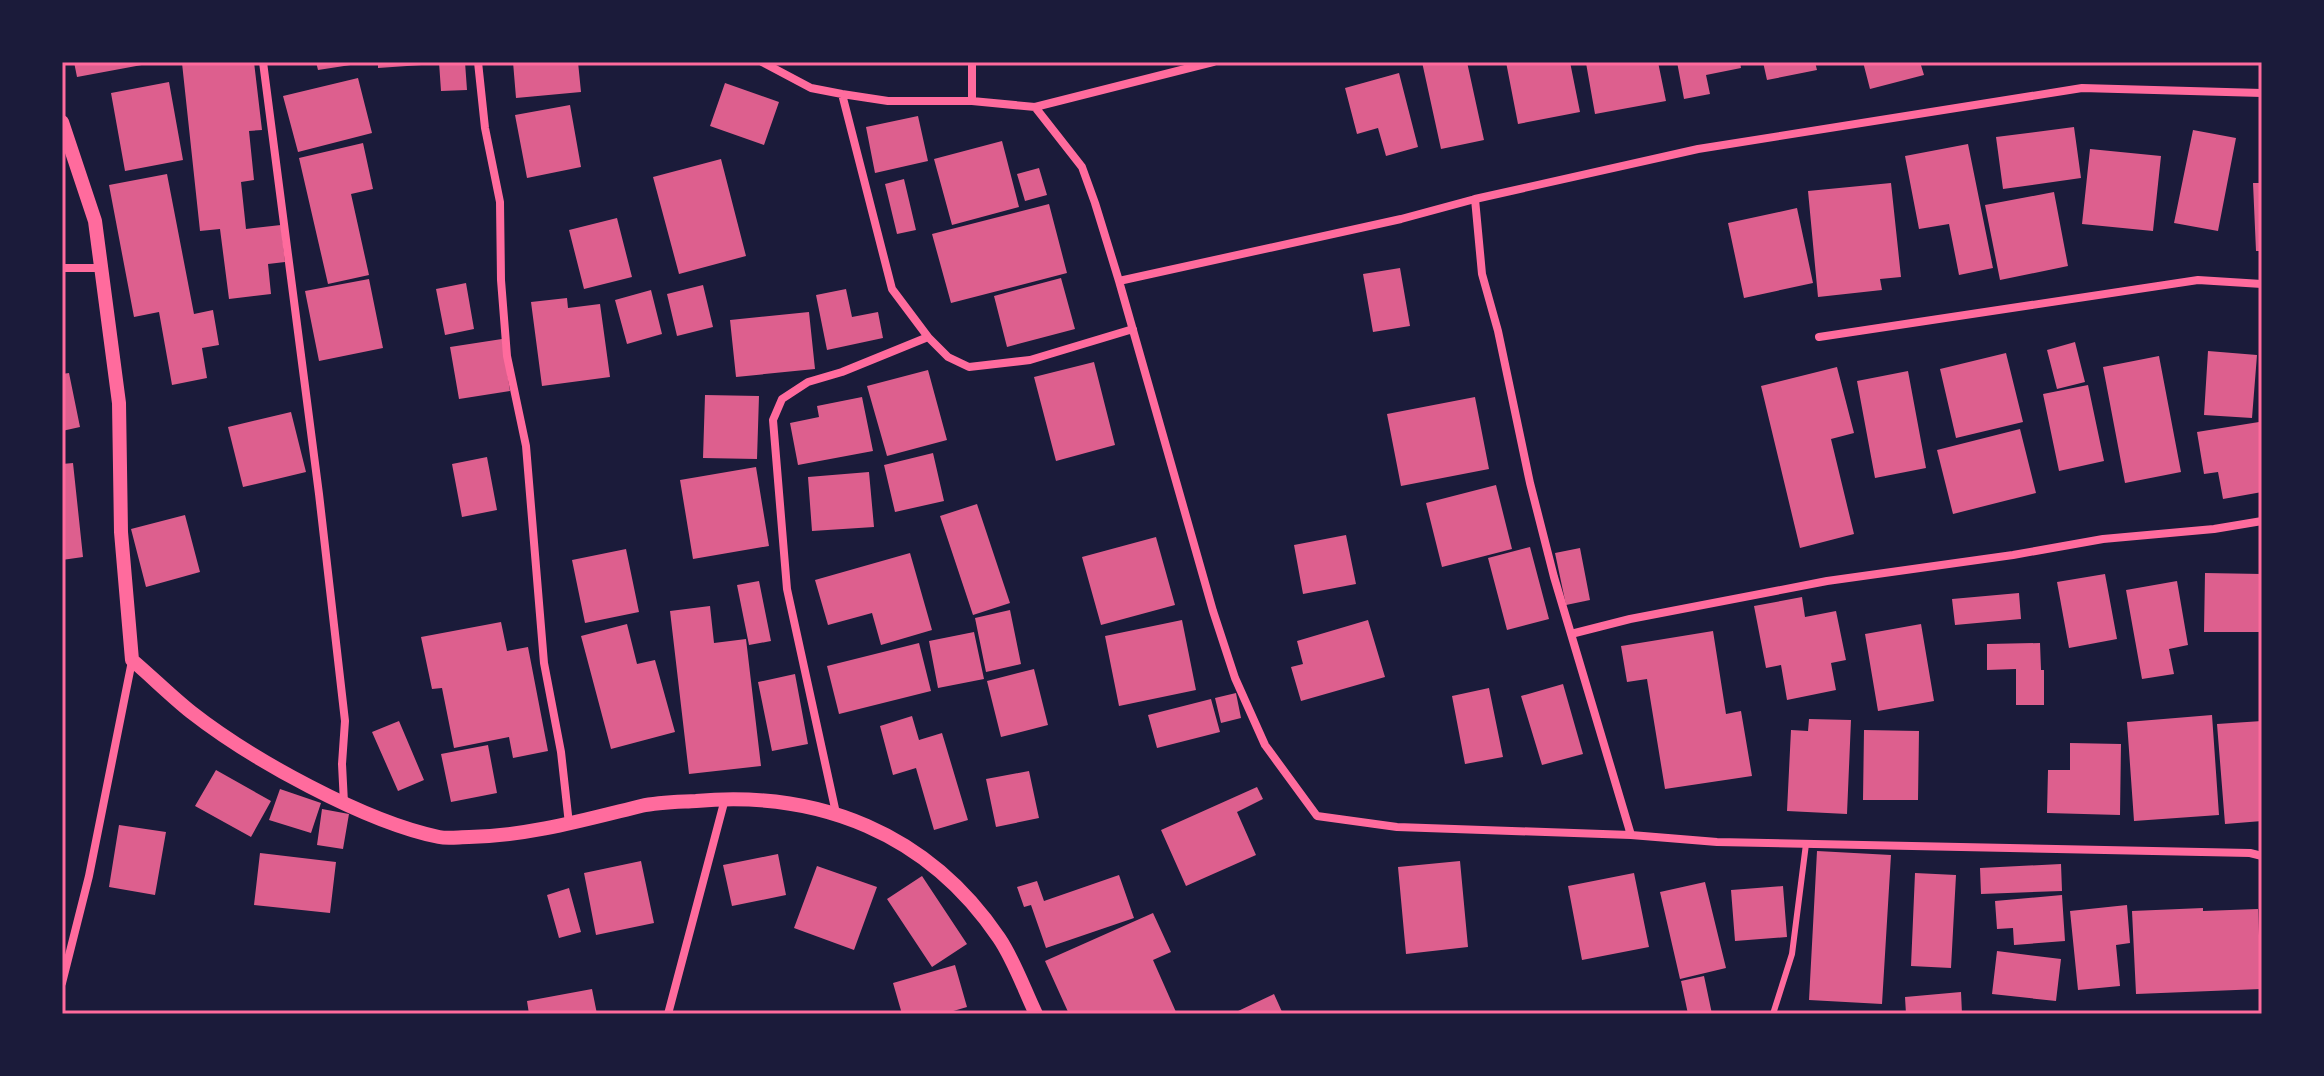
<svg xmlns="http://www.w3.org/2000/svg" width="2324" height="1076" font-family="'Crimson Pro',serif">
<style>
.building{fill:#dd5f8e}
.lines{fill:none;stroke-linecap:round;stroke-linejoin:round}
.service{stroke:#ff6b9d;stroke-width:6}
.minor{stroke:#ff6b9d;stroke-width:8}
.tertiary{stroke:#ff6b9d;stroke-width:14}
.neatline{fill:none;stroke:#ff6b9d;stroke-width:3}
</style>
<rect width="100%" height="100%" fill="#1b1b3a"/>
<path class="building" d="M74,62h73v2l-70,13z
M254,62l8,68 -13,1 5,49 -13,2 5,47 35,-4 4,37 -17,2 3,30 -42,5 -9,-70 -20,2 -18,-168z
M316,62h40l1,2 -39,6z
M378,62h58v2l-58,4z
M439,62h26l2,28 -26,1z
M513,62h65l3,30 -65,6z
M1422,62h45l17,78 -43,9z
M1506,62h64l10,50 -62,12z
M1593,62h65l8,39 -71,13 -9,-51z
M1677,62h63l1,6 -35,7 4,19 -26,5z
M1763,62h52l2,8 -50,10z
M1863,62h57l4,13 -54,14z
M1399,73l19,74 -32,9 -8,-28 -21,6 -12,-46z
M358,78l14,55 -74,19 -15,-56z
M169,82l14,78 -58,11 -14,-78z
M725,83l54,19 -15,43 -54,-19z
M570,105l11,62 -54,11 -12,-63z
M918,116l10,45 -53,12 -9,-46z
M2074,127l7,51 -78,11 -7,-52z
M2193,130l43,8 -18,93 -44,-8z
M1002,141l17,66 -67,18 -18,-66z
M363,143l10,46 -22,5 18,81 -41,9 -29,-126z
M1968,144l25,124 -34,7 -10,-51 -30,5 -14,-73z
M2090,149l71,7 -8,75 -71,-7z
M721,159l25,97 -67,18 -26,-97z
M1039,168l8,27 -22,6 -8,-27z
M167,174l27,140 19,-4 6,35 -17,3 5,30 -35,7 -13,-73 -25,5 -25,-132z
M904,179l12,51 -19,4 -12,-50z
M1891,183l10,94 -21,2 2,11 -64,7 -10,-106z
M2253,183h9v68h-6z
M2054,192l14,74 -68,14 -15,-75z
M1049,204l18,69 -116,30 -19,-69z
M1797,208l16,75 -69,15 -16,-75z
M617,218l15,59 -48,12 -15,-59z
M1400,268l10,58 -37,6 -10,-58z
M1061,278l14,51 -68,18 -13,-51z
M369,279l14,69 -64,13 -14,-70z
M466,283l8,46 -29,6 -9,-46z
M703,285l10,42 -36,9 -10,-42z
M846,289l6,28 26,-5 5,26 -56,12 -11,-55z
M651,290l11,44 -35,10 -12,-44z
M567,298l1,10 32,-4 10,73 -68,9 -11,-84z
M809,312l6,57 -79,8 -6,-57z
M502,339l8,52 -51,8 -9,-52z
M2075,342l10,40 -28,7 -10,-39z
M2208,351l49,4 -5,63 -48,-3z
M2006,353l17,69 -67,16 -16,-69z
M2159,356l22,116 -56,11 -22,-116z
M1094,362l21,83 -59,16 -22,-84z
M1837,367l17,66 -23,6 23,95 -54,14 -39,-162z
M928,370l19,70 -60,16 -20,-70z
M1908,371l18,97 -51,10 -18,-97z
M69,373l11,54 -18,4v-57z
M2088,385l16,76 -45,10 -16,-77z
M705,395l54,1 -2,63 -54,-1z
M862,397l11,54 -75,14 -8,-42 29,-6 -2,-11z
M1475,397l14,72 -88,17 -14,-72z
M291,412l15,60 -63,15 -15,-60z
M2259,422l3,17v53l-39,7 -5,-27 -14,2 -7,-42z
M2020,429l16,64 -83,21 -16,-64z
M933,453l11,48 -49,11 -11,-47z
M487,457l10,53 -35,7 -10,-53z
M73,463l10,94 -21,3v-96z
M756,467l13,79 -76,13 -13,-79z
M869,472l5,55 -62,4 -4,-54z
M1496,485l16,64 -70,18 -16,-64z
M977,504l33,99 -37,12 -33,-99z
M185,515l15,57 -54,15 -15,-58z
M1346,535l10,49 -53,10 -9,-49z
M1156,537l19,68 -74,20 -19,-68z
M1530,547l19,72 -42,11 -19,-72z
M1580,548l10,52 -24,5 -11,-52z
M626,549l13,63 -54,11 -13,-63z
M910,553l22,77 -51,15 -9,-32 -44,12 -13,-45z
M2205,573l57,1v58h-58z
M2105,574l12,65 -48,9 -12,-66z
M759,581l12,60 -22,4 -12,-60z
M2177,581l11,64 -19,4 5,25 -32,5 -16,-89z
M2019,593l2,26 -66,6 -3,-26z
M1802,597l3,20 31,-6 10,49 -15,3 5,27 -49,10 -6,-35 -15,3 -12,-62z
M710,606l4,37 32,-4 15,127 -72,8 -19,-163z
M1010,610l11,54 -35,8 -11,-54z
M1182,620l14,70 -77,16 -14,-70z
M1368,620l17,57 -84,24 -10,-34 12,-3 -6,-23z
M501,622l6,29 21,-4 20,104 -35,7 -4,-21 -55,11 -12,-60 -10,1 -11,-52z
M627,624l10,40 18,-4 20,72 -64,17 -30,-113z
M1921,624l13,77 -56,10 -13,-77z
M1713,631l13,83 15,-3 11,65 -87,13 -18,-110 -20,3 -6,-36z
M974,632l10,47 -46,9 -9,-47z
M919,643l12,48 -92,23 -12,-48z
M2040,643l1,27h3v35h-28v-36l-29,1v-26z
M1034,669l14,56 -47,12 -14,-56z
M795,674l13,70 -36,7 -14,-69z
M1563,684l20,70 -41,11 -21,-69z
M1489,688l14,69 -38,7 -13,-68z
M1236,693l5,25 -20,5 -6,-25z
M1211,699l9,33 -63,16 -9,-33z
M2212,715l7,100 -85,6 -7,-99z
M912,716l7,24 23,-7 26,87 -34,10 -18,-62 -23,7 -13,-49z
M1809,719l42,1 -4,94 -60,-3 4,-81 17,1z
M399,721l25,59 -26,11 -26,-59z
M2262,721v100l-37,3 -8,-100z
M1864,730l55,1 -1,69h-55z
M2070,743l51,1 -1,71 -73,-2 1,-43h22z
M488,745l9,48 -46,9 -10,-48z
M216,770l55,31 -20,36 -56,-31z
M1029,771l10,47 -43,9 -10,-48z
M1257,787l6,12 -26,13 19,43 -70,31 -25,-56z
M280,789l41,14 -10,30 -42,-13z
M322,809l27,5 -6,35 -26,-4z
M119,825l47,7 -11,63 -46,-8z
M1817,851l74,4 -9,149 -73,-4z
M260,853l76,9 -6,51 -76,-8z
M778,854l8,41 -54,11 -9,-41z
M641,861l13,62 -58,12 -12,-62z
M1460,861l8,86 -62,7 -8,-87z
M2061,864l1,27 -81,3 -1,-26z
M817,866l60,21 -23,63 -60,-22z
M1634,873l15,74 -67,13 -14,-74z
M1915,873l41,2 -5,93 -40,-2z
M1119,875l15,43 -88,30 -15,-43 -7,2 -7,-20 20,-6 7,20z
M922,876l45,68 -35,23 -45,-68z
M1705,882l21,86 -46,11 -20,-87z
M1783,886l4,51 -52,4 -4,-51z
M569,888l12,44 -22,6 -12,-43z
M2062,895l3,46 -51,4 -1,-17 -16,1 -2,-28z
M2127,905l3,38 -14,2 4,41 -42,4 -8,-79z
M2203,908v3l55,-2 3,80 -125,5 -4,-83z
M1153,913l18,39 -18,8 23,52 -4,2h-103l-24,-53z
M1997,951l64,8 -5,42 -64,-7z
M955,965l12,42 -24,7h-41l-9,-31z
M1704,976l8,38h-24l-7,-33z
M592,989l5,25h-68l-2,-13z
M1961,992l1,22h-56l-1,-17z
M1274,994l9,20h-46l-1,-2z"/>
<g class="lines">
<path class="service" d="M1773,1014l19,-60 14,-110"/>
<path class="minor" d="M263,62l56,432 26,227 -3,43 2,39
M478,62l7,66 15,74 1,78 6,76 19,90 18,217 17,89 8,72
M762,62l49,26 31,6 46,7h84l63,6 47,60 13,36 24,78 94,330 22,67 30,67 52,71 80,11 234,8 86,7 533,11 12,3
M972,62v39
M842,94l50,195 36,48
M1035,107l178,-45
M1475,199l7,75 16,57 32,152 24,94 77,258
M62,268h38
M1119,281l282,-62 74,-20 223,-50 384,-61 180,5
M1819,337l379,-57 64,4
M1571,634l59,-15 197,-38 186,-26 90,-16 111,-10 48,-8
M836,813l-49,-224 -14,-169 9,-21 26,-17 34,-10 86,-35 20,20 21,10 61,-7 103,-31
M62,983l27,-107 43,-215
M668,1014l57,-215"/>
<path class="tertiary" d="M62,122l33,99 24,182 2,129 11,128c20,17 39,36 59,52 60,47 174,110 248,125 9,2 20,0 30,0 59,-1 115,-17 172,-31 18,-4 37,-4 55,-5 123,-11 232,32 303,137 15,22 25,51 37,76"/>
</g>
<rect width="2324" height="1076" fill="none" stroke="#1b1b3a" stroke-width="128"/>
<rect x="64" y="64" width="2196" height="948" class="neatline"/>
</svg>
